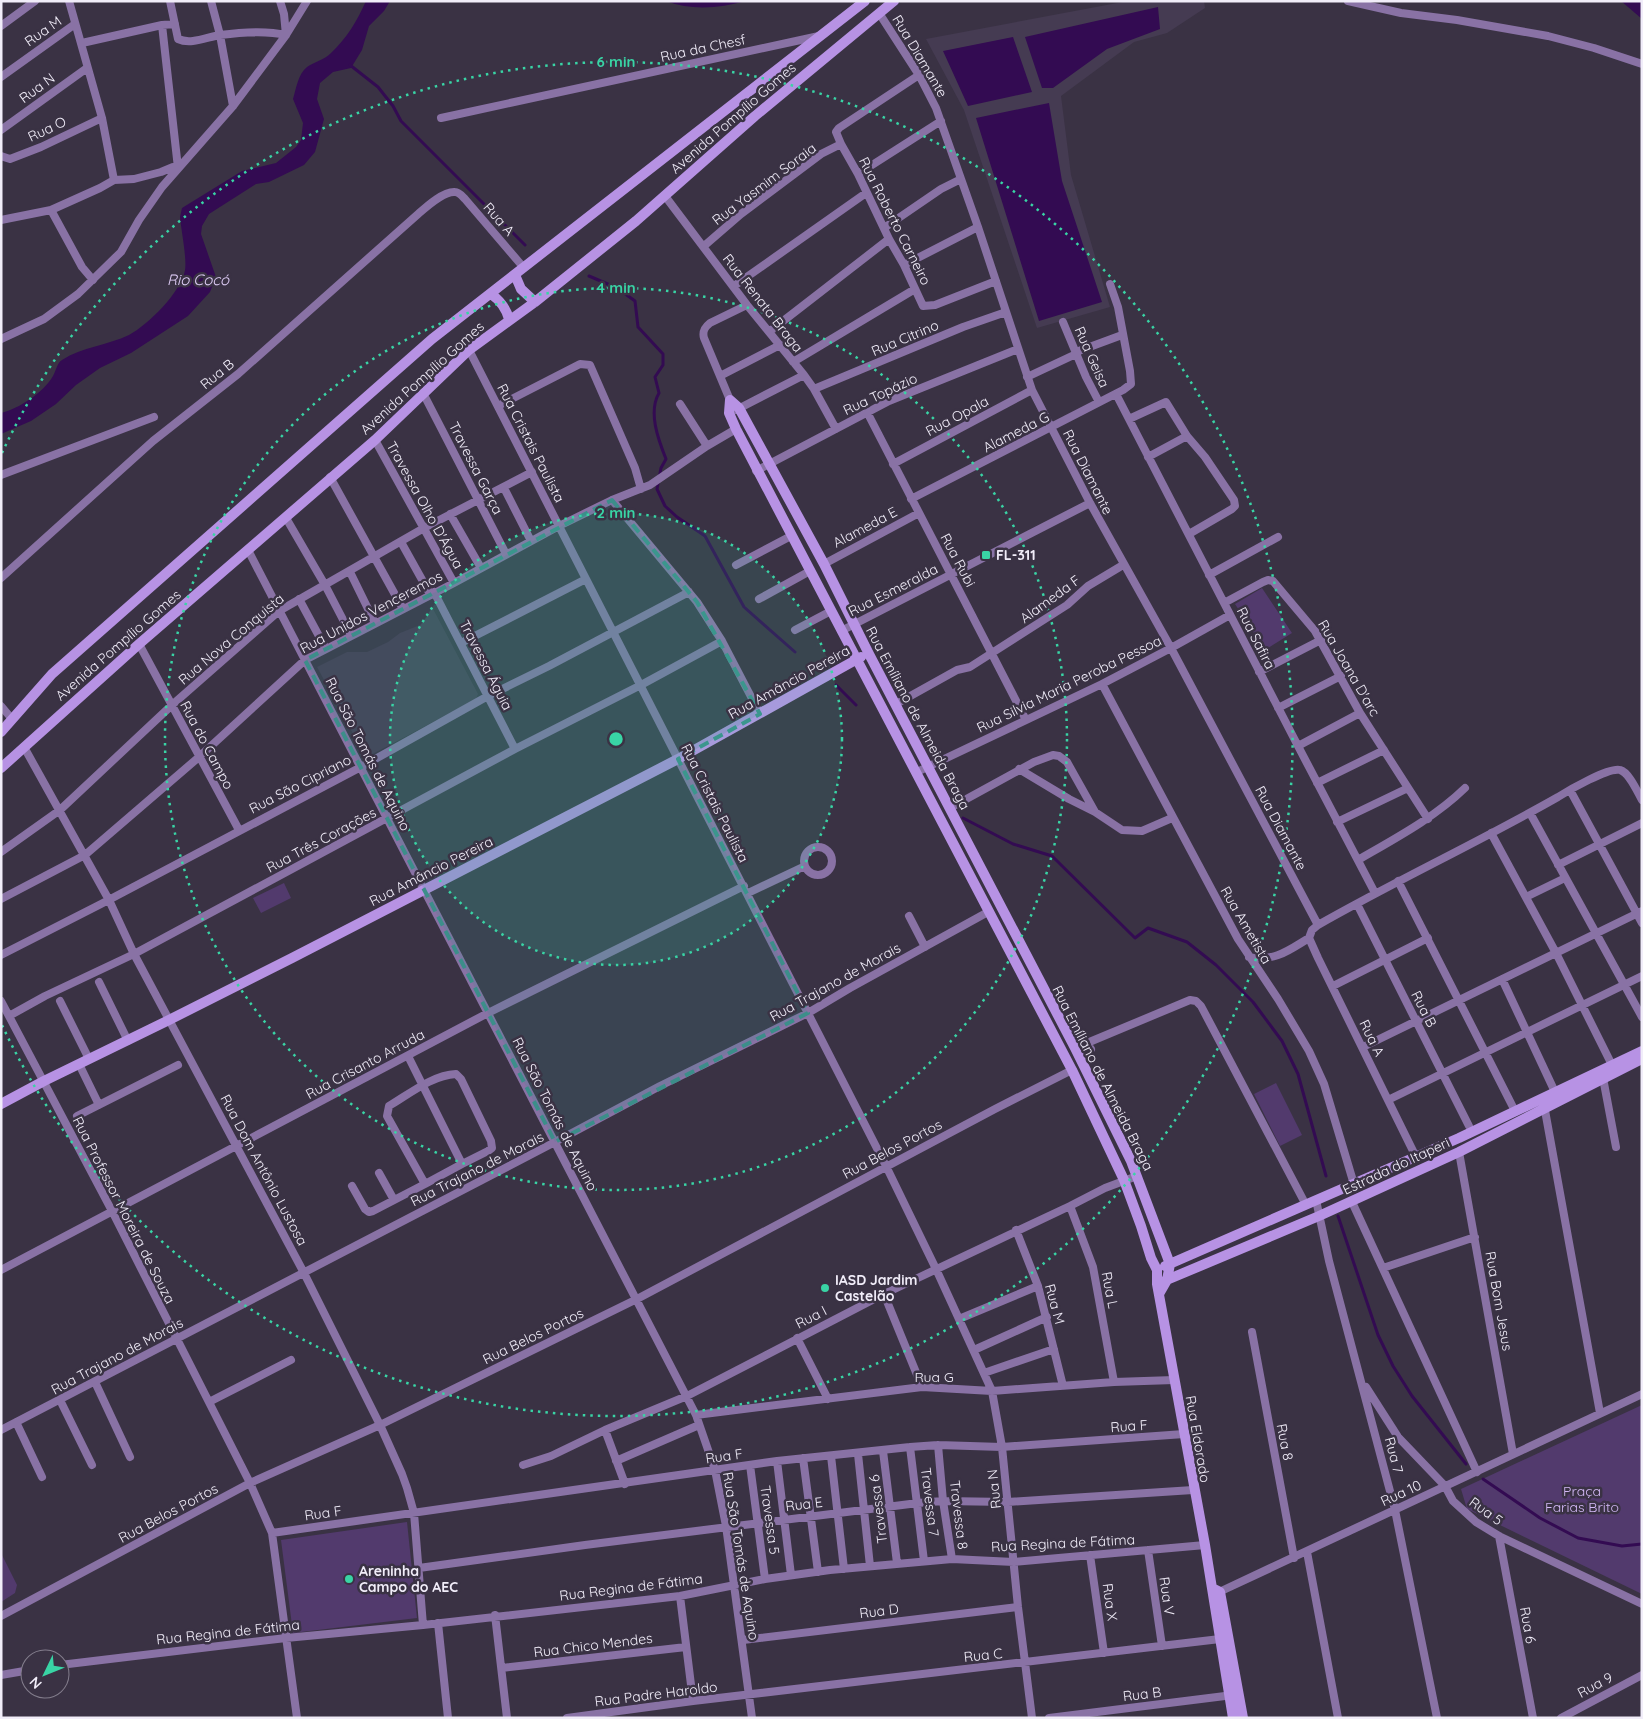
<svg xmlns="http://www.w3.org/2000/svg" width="1643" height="1719" font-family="Quicksand,sans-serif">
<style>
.built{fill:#453b52}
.green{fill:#523a6d}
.water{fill:#330b52}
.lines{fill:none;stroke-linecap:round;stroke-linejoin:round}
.stream{stroke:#330b52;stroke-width:3}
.street{stroke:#8972a5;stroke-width:8}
.secondary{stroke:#b792e4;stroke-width:10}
.marked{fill:#3c8e8a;fill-opacity:0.2;stroke:#3c8e8a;stroke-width:4;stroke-dasharray:10 6;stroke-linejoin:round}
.ring{fill:none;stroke:#39d4a5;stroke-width:2.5;stroke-dasharray:2.5 5}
.poi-dot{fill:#39d4a5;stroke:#3a3244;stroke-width:2}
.labels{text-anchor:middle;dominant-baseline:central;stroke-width:5;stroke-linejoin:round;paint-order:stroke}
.street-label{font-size:14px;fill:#f1edf9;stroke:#3a3244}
.poi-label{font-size:14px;font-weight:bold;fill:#f1edf9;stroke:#3a3244;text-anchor:start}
.park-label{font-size:14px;fill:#d4b9f7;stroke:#3a3244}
.water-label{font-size:15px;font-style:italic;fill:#e0cef8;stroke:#3a3244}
.centre{fill:#39d4a5;stroke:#3a3244;stroke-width:2.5}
.ring-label{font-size:15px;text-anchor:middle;font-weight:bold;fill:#39d4a5;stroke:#3a3244;stroke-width:5;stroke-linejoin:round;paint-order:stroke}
</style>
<rect width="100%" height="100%" fill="#3a3244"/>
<path class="built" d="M1128,1h76l1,7 -38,25 -33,9 -73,54 10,79 39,132 -73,21 -73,-218 -38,-71z
M432,607l46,87 -2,5 -107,57 -5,-2 -47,-87 30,-15h20l21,-10 12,-9 20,-8 7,-8z"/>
<path class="green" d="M1262,588l30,45 -27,17 -30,-46z
M284,883l7,15 -30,15 -8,-15z
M1276,1083l26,52 -22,11 -26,-52z
M1642,1405v189l-175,-85 -6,-20z
M407,1522l10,96 -124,15 -12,-93z
M1,1553l16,32 -2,8 -14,9z"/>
<path class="water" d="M366,1h24l-6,10 -15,15 -7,24 -11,18 -18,4 -13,11 -3,16 7,20 -9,33 -11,13 -35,17 -13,2 -47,30 -7,12 -1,8 15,43 -6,15 -22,24 -57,37 -31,15 -24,17 -20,19 -25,17 -30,13v-21c19,-5 42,-20 52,-37 3,-5 4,-13 9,-16 20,-13 46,-15 67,-25 19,-10 53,-44 56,-65 2,-12 -4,-41 -5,-53l2,-9 60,-37 34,-8 20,-16 5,-7 2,-17 -10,-24c3,-10 5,-25 14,-32 7,-5 17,-7 24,-14 16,-15 26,-32 35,-52z
M666,1h80c-26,7 -54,10 -80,0z
M1621,1h21v18z
M1158,7l2,22 -53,20 -54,39h-11l-17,-51z
M1013,37l19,55 -64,14 -25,-55z
M1049,103l13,78 40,121 -63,19 -63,-203z"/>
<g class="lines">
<path class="stream" d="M350,65l28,22 15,19 8,15 124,124
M589,276l28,12 18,13 3,26 25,27v11l-8,12 4,16c-11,19 -1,46 7,66l-5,9 -4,21 8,17 12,11 28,19 39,71 51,45
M836,685l20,20
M963,818l50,26 39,12 83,82 13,-10 39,14 29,23 37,37 29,39 16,33 28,102
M1338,1216l40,119 15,31 19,30 54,68
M1483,1479l57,39 38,20 44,8 20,-2"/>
<path class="street" d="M69,1l33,117 12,62
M170,1l8,38c13,6 29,-2 42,-4 22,-3 45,-5 66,0
M211,1l9,34 13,71
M280,1l4,13 2,21
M1348,1l53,12 56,7 91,16 46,12 48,16
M879,13l40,62 17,33 42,119 54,163 58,113 81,145 147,277
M1,26l34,-25
M82,43l80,-18 13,-1
M919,75l-80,53 -3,4 5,12 17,30 31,65 15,26 19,41 12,-1 61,-24
M1,77l74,-53
M441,118l378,-82
M1,130l86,-62
M1,156l9,3 31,-12 61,-29
M858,174l83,-53
M665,196l82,109 57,70 10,14 22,40
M51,210l31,57 11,13
M1,220l50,-10 49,-22 14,-8 20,-1 27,-7 12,-5 5,1 -16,-143
M884,228l57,-39 20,-10
M704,246l37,-32 80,-60 20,-10
M904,265l74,-38
M734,286l132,-93
M1063,322l23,55 13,25
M769,332l120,-93
M1,339l43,-20 34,-25 43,-42 18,-32 23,-33 71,-81 53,-71 21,-34
M469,350l417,816 50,103 56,122 10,56 16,160 14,111
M1076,352l46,-17
M793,362l122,-73
M720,376l60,-31
M1027,377l49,-23
M814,389l149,-62 43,-15
M423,393l83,161
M1116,394l182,352 77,147
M730,400l-26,-62c-2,-7 1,-11 6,-15l37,-18
M680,404l27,42
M498,406l82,-42 10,1 45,103 6,21
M736,410l68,-35
M867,412l159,308
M1129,419l37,-17 21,34 18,21 29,43 1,6 -3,3 -43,25
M375,440l79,143
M1148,457l39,-21
M893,464l139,-74
M756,471l133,-70 129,-52
M1,475l153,-58
M330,477l73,132
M504,488l27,53
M911,499l212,-109 8,-6 -1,-13 -12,-64 -8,-23
M612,500l85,102 25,39 38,73
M450,514l31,54
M286,518l39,67 26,50
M401,542l29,52
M248,550l448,865 19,55 11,56 26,192
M824,564l95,-51
M736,565l55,-29
M350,572l25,51
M1209,575l69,-38
M1,578l152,-137 85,-67 179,-159c8,-7 26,-24 38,-23 4,0 7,4 10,7l59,69
M434,592l81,157
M299,599l27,50
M759,599l51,-28
M1224,603l39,-21 5,-2 5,1 42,50 45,82 68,106
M795,630l36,-19
M841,631l249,-128
M461,643l125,-64
M139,644l100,186
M1259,672l62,-32
M1102,684l136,255 40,60 31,52 15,33 29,97 3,2
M896,704l61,-34 13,-3 97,-62 21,-19 35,-21
M1,706l11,13
M1278,708l63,-32
M1298,746l62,-33
M24,747l85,153 25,54 170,319 76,152 22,49 5,14 7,25 9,112
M1019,769l50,30 26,13
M917,772l185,-88 69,-36 59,-33
M1317,783l67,-33
M1570,790l72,133
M950,808l84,-46 19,-7 6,1 8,6 28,50 27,18 20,1 30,-13
M1530,813l112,204
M1337,822l71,-34
M1491,833l65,120 56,112
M804 861a14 14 0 1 1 28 0a14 14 0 1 1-28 0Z
M1,852l59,-42 112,-105 107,-94 145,-83 108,-56
M1358,860c38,-22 76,-42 107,-72
M1558,865l84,-42
M1398,881l117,230
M748,893l57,-27
M1526,897l39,-19
M1,899l84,-44 114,-98 106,-97 149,-77 105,-57 53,-26 38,-15 57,-39 29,-17
M1357,904l112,222
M909,916l16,31
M1,955l100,-51 260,-137 127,-71 61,-30 140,-74
M1249,957c26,5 40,-7 60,-19
M1502,979l53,113
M99,982l29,59
M1333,986l95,-48
M1,1001l111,210 138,272 22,50 25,185
M60,1001l29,58
M9,1016l36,-20 89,-42 381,-205 126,-64 81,-44
M1363,1047l279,-136
M1075,1048l115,-48 6,1 5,5 105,199
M1078,1055l13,-6
M408,1056l54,108 -37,20 -38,-68 2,-10c19,-11 43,-31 67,-32l5,5 30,62 1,7 -4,3 -26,13
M79,1064l20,41
M1603,1078l13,69
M1388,1100l254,-124
M1544,1105l56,308
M77,1116l101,-51
M1459,1152l54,302
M1416,1157l-98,-199 -9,-20 3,-8 6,-5c79,-45 161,-83 240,-128 11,-7 51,-30 62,-27 9,2 18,23 22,30
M379,1173l15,27
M352,1186l13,23 4,3 4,-1 52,-27
M1316,1200l13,61 66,249 42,208
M1352,1202l125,270
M1070,1206l23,61 21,115
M1016,1230l22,56 25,100
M1383,1268l92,-31
M1,1270l487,-257 256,-127
M884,1294l38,93
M959,1319l79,-33
M1252,1332l42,226
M797,1338l31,61
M974,1350l73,-33
M984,1373l70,-24
M95,1382l35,75
M1366,1387l32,50 47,49 8,15 23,21 23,14 143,68
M60,1400l32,65
M209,1402l82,-42
M696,1415l226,-28 70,4 122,-9 60,-2
M16,1422l26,55
M1,1430l554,-288 105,-56 148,-73 42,-25 138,-76
M605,1430l20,54
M938,1445l5,56 9,58
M910,1447l14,114
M883,1451l14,112
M858,1454l12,112
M831,1456l13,113
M803,1458l15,114
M616,1461l83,-36
M777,1461l14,114
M523,1465l28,-9 54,-26 82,-34 197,-102 186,-88 35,-18 32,-12
M750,1465l15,114
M272,1533l505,-72 133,-14 28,-2 64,2 182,-13
M1499,1536l34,182
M1148,1550l14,96
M1307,1552l31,166
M1090,1555l14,98
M419,1568l166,-23 333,-42 25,-2 65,1 185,-12
M1217,1593l425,-199
M680,1596l13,105
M495,1615l12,103
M1,1616l249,-133 130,-58 257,-126 358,-190 77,-39
M438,1623l10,95
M743,1640l275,-33
M60,1665l226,-27 137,-13 257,-29 85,-17 65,-9 122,-11 62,3 191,-17
M502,1668l184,-21
M1,1675l29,-5
M567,1718l126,-17 527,-62
M1049,1718l184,-23
M1561,1718l81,-43"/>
<path class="secondary" d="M515,275l6,14 14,13
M491,294c10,7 15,14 18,25
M730,400l-1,13 7,16 336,641 52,110 17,46 10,32 6,12v14l48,261 28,173
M730,400l9,8 85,156 45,90 206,394 56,113 39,103 -3,16 -8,14
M1,732l51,-58 380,-335 433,-338
M1,768l138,-124 236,-204 94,-90 66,-48 101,-81 119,-105 139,-115
M1,1104l43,-23 125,-61 123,-62 386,-199 183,-102
M1165,1266l294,-128 183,-87
M1162,1282l157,-66 140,-64 183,-93
M1212,1588l8,4 23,126"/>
</g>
<path class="marked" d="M612,500l85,102 63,112 -82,45 130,254 -253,129 -250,-482z"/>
<circle cx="616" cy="739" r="226" fill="#39d4a5" fill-opacity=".12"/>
<g class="ring">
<circle cx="616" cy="739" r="226"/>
<circle cx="616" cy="739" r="451"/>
<path d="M2 453A677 677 0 1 1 2 1025"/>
</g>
<g class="poi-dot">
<rect x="981" y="550" width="10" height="10" rx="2.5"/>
<circle cx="825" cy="1288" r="5"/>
<circle cx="349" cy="1579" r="5"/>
</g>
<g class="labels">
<g class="street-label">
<text transform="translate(43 31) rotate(-35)">Rua M</text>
<text transform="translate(703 48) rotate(-12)">Rua da Chesf</text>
<text transform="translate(920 56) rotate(59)">Rua Diamante</text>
<text transform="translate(37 88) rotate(-36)">Rua N</text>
<text transform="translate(733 118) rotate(-41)">Avenida Pompílio Gomes</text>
<text transform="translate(47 129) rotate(-25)">Rua O</text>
<text transform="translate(764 184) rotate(-37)">Rua Yasmim Soraia</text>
<text transform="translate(499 219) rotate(49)">Rua A</text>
<text transform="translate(895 221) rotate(63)">Rua Roberto Carneiro</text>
<text transform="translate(763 303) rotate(52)">Rua Renata Braga</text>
<text transform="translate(905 338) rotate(-23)">Rua Citrino</text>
<text transform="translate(1092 357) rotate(66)">Rua Geisa</text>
<text transform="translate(217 374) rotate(-39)">Rua B</text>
<text transform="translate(422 378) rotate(-42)">Avenida Pompílio Gomes</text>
<text transform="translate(880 394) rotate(-25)">Rua Topázio</text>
<text transform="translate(957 416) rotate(-28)">Rua Opala</text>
<text transform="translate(1016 432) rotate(-27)">Alameda G</text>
<text transform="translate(531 443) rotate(63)">Rua Cristais Paulista</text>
<text transform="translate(476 468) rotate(63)">Travessa Garça</text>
<text transform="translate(1088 472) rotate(63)">Rua Diamante</text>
<text transform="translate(425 505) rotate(61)">Travessa Olho D'Água</text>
<text transform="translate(865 527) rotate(-28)">Alameda E</text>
<text transform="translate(958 560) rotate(62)">Rua Rubi</text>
<text transform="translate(893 590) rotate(-27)">Rua Esmeralda</text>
<text transform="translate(1050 599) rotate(-36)">Alameda F</text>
<text transform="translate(371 612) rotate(-28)">Rua Unidos Venceremos</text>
<text transform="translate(1256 638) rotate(63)">Rua Safira</text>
<text transform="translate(231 639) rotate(-40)">Rua Nova Conquista</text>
<text transform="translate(118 645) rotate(-41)">Avenida Pompílio Gomes</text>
<text transform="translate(486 665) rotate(63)">Travessa Águia</text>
<text transform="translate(1349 668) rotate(60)">Rua Joana D'arc</text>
<text transform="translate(789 682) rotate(-29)">Rua Amâncio Pereira</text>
<text transform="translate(1069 684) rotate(-26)">Rua Silvia Maria Peroba Pessoa</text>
<text transform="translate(918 718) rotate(62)">Rua Emíliano de Almeida Braga</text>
<text transform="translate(207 745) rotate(62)">Rua do Campo</text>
<text transform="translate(368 754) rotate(63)">Rua São Tomás de Aquino</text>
<text transform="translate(300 784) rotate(-27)">Rua São Cipriano</text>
<text transform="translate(715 803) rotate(63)">Rua Cristais Paulista</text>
<text transform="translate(1281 828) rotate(62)">Rua Diamante</text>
<text transform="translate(321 840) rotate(-28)">Rua Três Corações</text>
<text transform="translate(431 871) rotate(-27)">Rua Amâncio Pereira</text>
<text transform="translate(1246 925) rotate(60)">Rua Ametista</text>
<text transform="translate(835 982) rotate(-29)">Rua Trajano de Morais</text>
<text transform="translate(1424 1009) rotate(63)">Rua B</text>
<text transform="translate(1372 1038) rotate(64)">Rua A</text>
<text transform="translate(365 1064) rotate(-28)">Rua Crisanto Arruda</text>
<text transform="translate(1103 1078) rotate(63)">Rua Emíliano de Almeida Braga</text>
<text transform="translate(555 1114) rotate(63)">Rua São Tomás de Aquino</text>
<text transform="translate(892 1149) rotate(-28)">Rua Belos Portos</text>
<text transform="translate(1396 1166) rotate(-25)">Estrada do Itaperi</text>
<text transform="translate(477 1169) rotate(-27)">Rua Trajano de Morais</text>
<text transform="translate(264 1170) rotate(62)">Rua Dom Antônio Lustosa</text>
<text transform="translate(124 1210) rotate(63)">Rua Professor Moreira de Souza</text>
<text transform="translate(1110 1290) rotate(79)">Rua L</text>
<text transform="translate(1499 1301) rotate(80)">Rua Bom Jesus</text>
<text transform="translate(1055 1304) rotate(75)">Rua M</text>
<text transform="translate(811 1317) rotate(-27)">Rua I</text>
<text transform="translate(533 1336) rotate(-26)">Rua Belos Portos</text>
<text transform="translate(117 1356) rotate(-28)">Rua Trajano de Morais</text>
<text x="934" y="1377">Rua G</text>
<text transform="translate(1129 1426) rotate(-4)">Rua F</text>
<text transform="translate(1198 1439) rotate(80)">Rua Eldorado</text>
<text transform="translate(1285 1442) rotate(79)">Rua 8</text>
<text transform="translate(1394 1455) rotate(75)">Rua 7</text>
<text transform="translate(724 1456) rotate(-8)">Rua F</text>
<text transform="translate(994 1489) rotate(-96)">Rua N</text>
<text transform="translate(1401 1493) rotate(-25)">Rua 10</text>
<text transform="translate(930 1502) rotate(83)">Travessa 7</text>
<text transform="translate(804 1504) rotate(-7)">Rua E</text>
<text transform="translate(878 1509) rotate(-97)">Travessa 6</text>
<text transform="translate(1486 1511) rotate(36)">Rua 5</text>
<text transform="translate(168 1513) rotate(-28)">Rua Belos Portos</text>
<text transform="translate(323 1513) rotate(-8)">Rua F</text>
<text transform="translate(959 1515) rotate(83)">Travessa 8</text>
<text transform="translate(770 1520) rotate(82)">Travessa 5</text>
<text transform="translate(1063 1543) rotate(-3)">Rua Regina de Fátima</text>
<text transform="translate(741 1556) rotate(81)">Rua São Tomás de Aquino</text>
<text transform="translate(631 1587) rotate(-7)">Rua Regina de Fátima</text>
<text transform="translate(1167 1596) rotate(82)">Rua V</text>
<text transform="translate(1110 1602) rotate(82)">Rua X</text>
<text transform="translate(879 1611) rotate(-7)">Rua D</text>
<text transform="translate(1528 1625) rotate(80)">Rua 6</text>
<text transform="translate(228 1632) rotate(-6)">Rua Regina de Fátima</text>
<text transform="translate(593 1645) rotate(-7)">Rua Chico Mendes</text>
<text transform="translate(983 1655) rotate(-6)">Rua C</text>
<text transform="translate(1595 1685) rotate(-28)">Rua 9</text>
<text transform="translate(656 1694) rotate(-7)">Rua Padre Haroldo</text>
<text transform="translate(1142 1694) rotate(-7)">Rua B</text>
</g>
<g class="poi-label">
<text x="996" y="555">FL-311</text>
<text x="835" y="1280">IASD Jardim<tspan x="835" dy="16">Castelão</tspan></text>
<text x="359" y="1571">Areninha<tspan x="359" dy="16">Campo do AEC</tspan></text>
</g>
<g class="park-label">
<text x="1582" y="1491">Praça<tspan x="1582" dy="16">Farias Brito</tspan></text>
</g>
<g class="water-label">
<text x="198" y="279">Rio Cocó</text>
</g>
</g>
<circle cx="616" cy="739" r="8" class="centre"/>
<g class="ring-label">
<text x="616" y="67">6 min</text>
<text x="616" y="293">4 min</text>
<text x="616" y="518">2 min</text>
</g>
<rect width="1643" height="1719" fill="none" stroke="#f1edf9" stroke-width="5"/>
<g transform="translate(45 1674) rotate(227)"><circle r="24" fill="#3a3244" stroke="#837d8c"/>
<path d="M0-4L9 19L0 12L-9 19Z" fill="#39d4a5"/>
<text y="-8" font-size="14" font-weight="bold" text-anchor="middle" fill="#f1edf9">N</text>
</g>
</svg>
